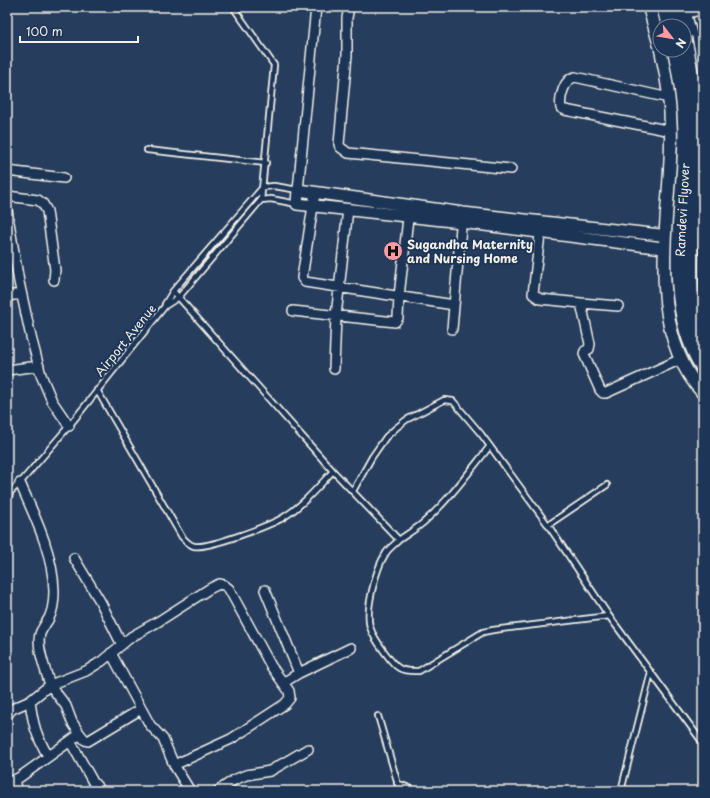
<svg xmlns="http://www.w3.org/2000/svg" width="710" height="798" font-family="'Playpen Sans',sans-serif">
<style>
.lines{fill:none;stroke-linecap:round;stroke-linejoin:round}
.service-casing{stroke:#f4f1e8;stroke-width:8}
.minor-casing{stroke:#f4f1e8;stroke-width:12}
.tertiary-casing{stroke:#f4f1e8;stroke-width:14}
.secondary-casing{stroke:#f4f1e8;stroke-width:15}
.trunk-casing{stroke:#f4f1e8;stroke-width:17}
.service{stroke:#1d3557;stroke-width:4.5}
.minor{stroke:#1d3557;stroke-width:9}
.tertiary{stroke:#1d3557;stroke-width:11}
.secondary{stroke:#1d3557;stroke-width:12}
.trunk{stroke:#1d3557;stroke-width:14}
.trunk-bridge-casing{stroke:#f4f1e8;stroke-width:17;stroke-linecap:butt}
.trunk-bridge{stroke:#1d3557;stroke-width:14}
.labels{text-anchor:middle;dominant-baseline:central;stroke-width:4;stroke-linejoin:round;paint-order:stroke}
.street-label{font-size:12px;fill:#f4f1e8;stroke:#1d3557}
.poi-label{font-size:12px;font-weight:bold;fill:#f4f1e8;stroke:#1d3557;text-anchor:start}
</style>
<rect width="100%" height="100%" fill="#263d5d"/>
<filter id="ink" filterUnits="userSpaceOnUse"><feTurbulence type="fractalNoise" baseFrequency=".025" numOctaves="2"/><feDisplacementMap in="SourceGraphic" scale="8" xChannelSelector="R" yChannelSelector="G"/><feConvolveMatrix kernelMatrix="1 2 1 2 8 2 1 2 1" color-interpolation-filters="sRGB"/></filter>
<g filter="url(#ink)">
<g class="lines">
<g class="service-casing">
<path id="service" d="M233,7l41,58 -13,135
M147,150l119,13
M261,200l10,-1 26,5
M173,291l160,180 66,69c-4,4 -10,8 -13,13 -10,15 -21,57 -16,74 3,10 10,19 16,27 10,14 14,18 33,17l64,-39 10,-2 116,-14
M165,304l8,-13 90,-104 11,-1 24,4
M97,390l85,147c3,3 7,8 12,9 14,3 77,-21 90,-29 19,-12 34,-30 49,-46
M353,491l19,-34 14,-20 10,-9 10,-8 38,-20 9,1 28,33 67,91 61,91 94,127
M8,494l12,-11 49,-57 96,-120 14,-9 82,-97
M548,525l59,-40
M399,540c8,-6 17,-11 25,-18 25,-22 45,-50 66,-76
M378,716l22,75
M397,783l19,8
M621,791l30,-119"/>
</g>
<g class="minor-casing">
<path id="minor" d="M349,7l-2,11v37l-8,89 1,3 8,6 163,16
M685,14l18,-5
M669,98l-94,-21c-11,2 -16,21 -14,31l4,2 106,21
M7,171l57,7
M298,190l18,-183
M315,193l-13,85 3,4 149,23
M7,196l31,4 5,4 4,7 8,59 -1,10
M7,210l12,72 12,55 10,38 11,26 17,25
M541,226l-8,68 7,5 41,4 9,41 -1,5 -4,2 -1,3 16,36 3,3h3l75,-34
M7,296l14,-2
M581,303l37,3
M293,311l102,11 3,-4 1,-22 10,-86
M452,329l10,-113
M334,369l2,-53 12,-107
M7,370l32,-4
M7,493l1,1
M74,558l26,43 21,42
M265,590l34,83 -16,10
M111,653l39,72 13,14 11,26 16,26
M299,673l52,-25
M30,701c3,24 6,34 18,55
M7,715l5,-6 18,-8 20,-16c-4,-14 -14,-38 -10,-51 1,-4 4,-7 6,-11 7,-9 8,-21 8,-32 -1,-38 -19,-74 -34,-108
M80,734l5,6 3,1 53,-32
M70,741l23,41 8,9
M14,781l3,10
M7,784l13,-7 60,-43 -8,-12 -6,-16 -16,-21 36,-14 16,-10 29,-24 28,-16 50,-32 10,-5 5,1 5,4 42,77 18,25 1,7 -5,6 -54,35 -57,26
M218,791l16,-11 12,-5 24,-4 38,-22"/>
</g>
<g class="tertiary-casing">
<path id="tertiary" d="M686,251l-225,-29 -164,-18 1,-14 165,23 224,25"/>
</g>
<g class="secondary-casing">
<path id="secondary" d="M649,7l11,39
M683,7l13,47 7,42
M661,50c7,30 11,60 10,91 0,80 -28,186 32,252
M699,304l-1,-19 5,-65"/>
</g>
<g class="trunk-casing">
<path id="trunk" d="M664,7l5,19
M675,7l6,19"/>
</g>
<use href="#service" class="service"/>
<use href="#minor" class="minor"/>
<use href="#tertiary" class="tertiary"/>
<use href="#secondary" class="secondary"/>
<use href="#trunk" class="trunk"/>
<g class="trunk-bridge-casing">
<path id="trunk-bridge" d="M684,38c7,33 13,66 12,100 0,28 -2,57 -4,85 -2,42 -5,79 11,120
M675,50c7,33 12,66 10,100 -2,68 -21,156 18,217"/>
</g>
<use href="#trunk-bridge" class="trunk-bridge"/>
</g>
</g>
<defs>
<g id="hospital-disc" transform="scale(1)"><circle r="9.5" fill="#ff9aa2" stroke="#1d3557"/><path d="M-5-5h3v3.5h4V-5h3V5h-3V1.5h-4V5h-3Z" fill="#111"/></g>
</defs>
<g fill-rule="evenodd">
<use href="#hospital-disc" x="393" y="251"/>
</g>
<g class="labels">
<g class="street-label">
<text transform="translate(682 210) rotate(-87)">Ramdevi Flyover</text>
<text transform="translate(125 340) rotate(-51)">Airport Avenue</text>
</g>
<g class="poi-label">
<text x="407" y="244">Sugandha Maternity<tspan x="407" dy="14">and Nursing Home</tspan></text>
</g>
</g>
<rect width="710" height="798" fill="none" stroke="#1d3557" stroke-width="24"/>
<rect x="12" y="12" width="686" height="774" fill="none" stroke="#f4f1e8" stroke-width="1.5" filter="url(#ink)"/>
<g transform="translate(672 38) rotate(121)"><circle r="19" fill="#1d3557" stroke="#738091"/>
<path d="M0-3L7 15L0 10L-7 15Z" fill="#ff9aa2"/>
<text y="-6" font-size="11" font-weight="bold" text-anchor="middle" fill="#f4f1e8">N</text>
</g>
<path d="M20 36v6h118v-6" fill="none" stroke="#f4f1e8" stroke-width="2"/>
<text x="26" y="36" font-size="12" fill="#f4f1e8" stroke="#1d3557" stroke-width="3" paint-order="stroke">100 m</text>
</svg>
